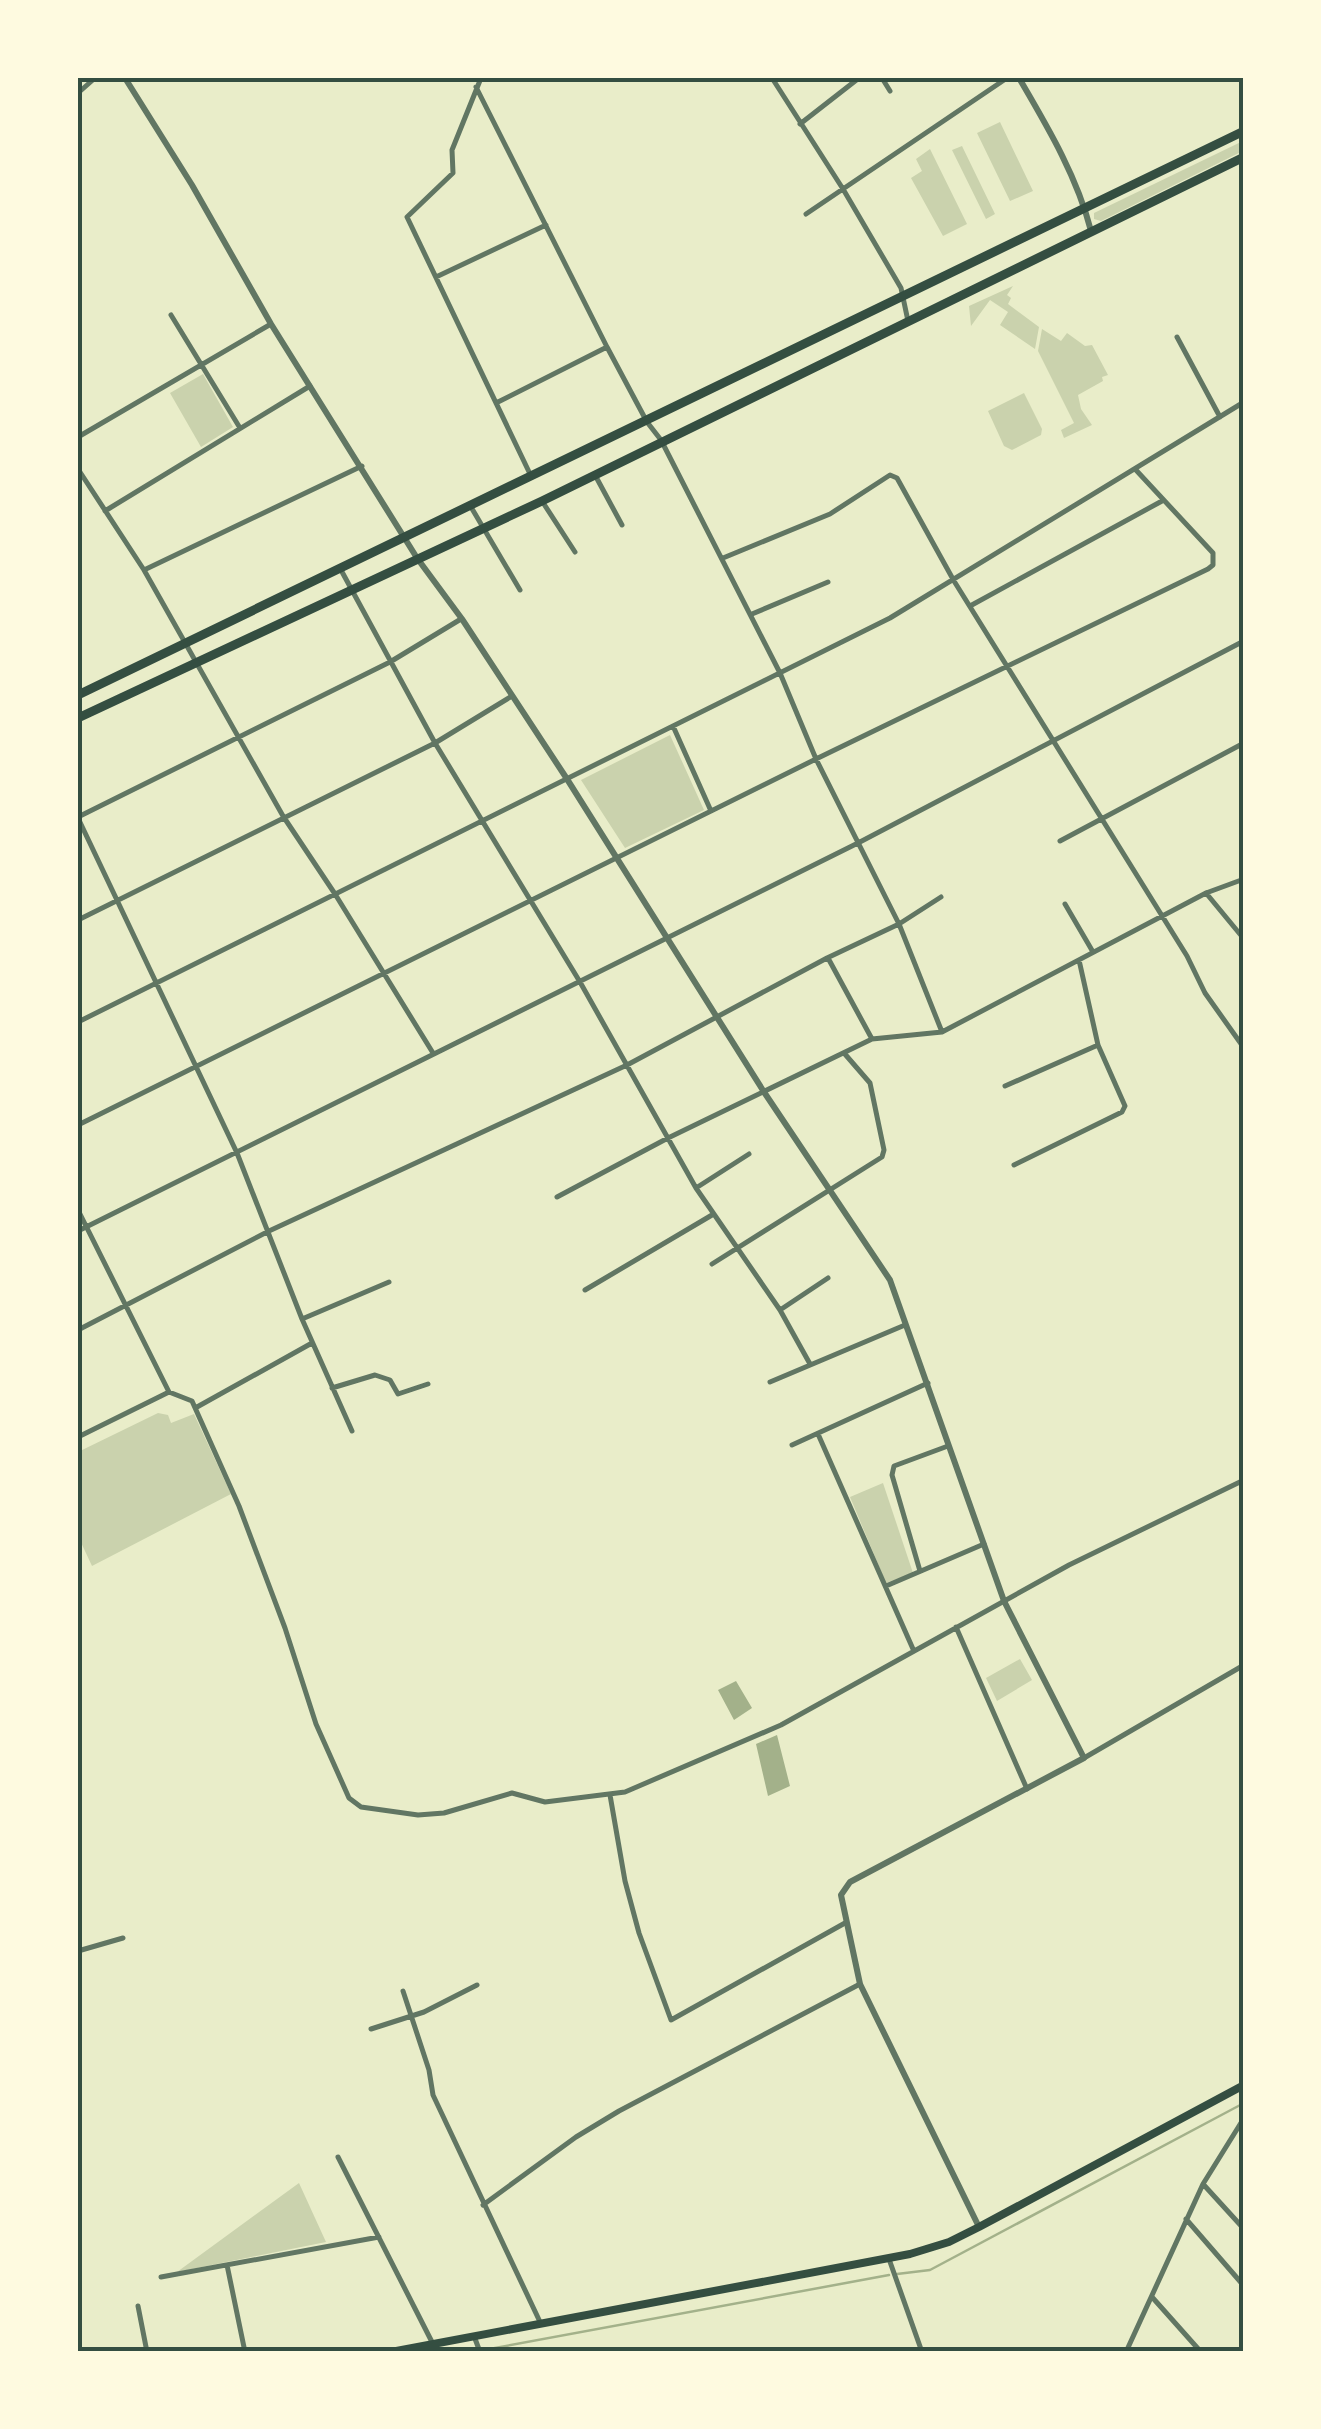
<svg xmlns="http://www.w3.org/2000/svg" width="1321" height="2429" font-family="Roboto,sans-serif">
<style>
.green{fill:#cad2ad}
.water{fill:#a3b18a}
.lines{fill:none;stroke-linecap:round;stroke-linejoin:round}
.stream{stroke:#a3b18a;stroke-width:2.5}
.minor{stroke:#617663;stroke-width:5}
.tertiary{stroke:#617663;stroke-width:6}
.secondary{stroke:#344e41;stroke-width:8}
.trunk{stroke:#344e41;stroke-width:9}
.neatline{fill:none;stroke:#344e41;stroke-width:4}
</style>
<rect width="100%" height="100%" fill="#e9edc9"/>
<path class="green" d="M1000,122l33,69 -23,10 -33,-68z
M1243,141v10l-142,70 -7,-2v-6z
M962,146l33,68 -9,5 -34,-69z
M930,149l37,75 -24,12 -32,-58 11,-7 -6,-12z
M1013,286l-6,9 4,3 -3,6 31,23 -4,22 -35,-24 8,-13 -18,-12 -19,26 -2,-20z
M1042,329l19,12 6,-8 18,13 7,-1 16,30 -6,2 1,4 -25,14 3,14 11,16 -28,13 -3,-8 13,-7 -36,-72z
M203,374l30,53 -32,20 -31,-54z
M1024,393l18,36 -1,6 -29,15 -8,-4 -16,-35z
M670,735l34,75 -79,38 -44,-68z
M158,1413l10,2 3,8 23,-9 37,80 -139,72 -14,-30v-84z
M883,1483l30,90 -27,10 -36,-86z
M1020,1659l12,21 -35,21 -11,-23z
M299,2183l27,59 -149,30z"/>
<path class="water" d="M736,1681l16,27 -18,12 -16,-30z
M777,1735l13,51 -22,10 -12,-52z"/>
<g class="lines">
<path class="stream" d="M897,2274l33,-4 314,-167
M484,2350l405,-75"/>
<path class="minor" d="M481,78l-29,72 1,23 -46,44 124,259
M772,78l71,111 58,99 7,33
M882,78l8,13
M476,87l131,260 40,75 14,18 119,233 36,86 83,165 43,108
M78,93l17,-15
M800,124l59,-46
M806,214l201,-136
M436,277l110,-52
M171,315l69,113
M1177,337l43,80
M496,403l111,-56
M78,437l193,-113
M78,469l66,101 139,246 52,78 98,159
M595,475l27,50
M542,501l33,51
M471,507l49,83
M105,511l205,-125
M723,558l107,-44 60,-39 7,3 57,103 233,375 18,37 39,55
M144,570l218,-104
M341,570l94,173 145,239 116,206 84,122 30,54
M970,606l192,-105
M752,614l76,-32
M673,726l38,85
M78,817l312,-155 71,-43
M78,818l159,335 65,166 50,112
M1060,841l184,-98
M1206,893l38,46
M1065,904l28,48
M78,920l357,-177 77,-47
M828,958l44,81
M78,1022l812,-404 354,-216
M1005,1086l93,-41
M78,1125l738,-366 392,-190 5,-4v-12l-78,-84
M1014,1165l108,-53 3,-6 -27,-61 -19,-85
M696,1188l53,-34
M557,1197l111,-59 204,-99 70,-7 264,-139 38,-14
M78,1210l91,182 23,9 47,105 46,122 31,96 33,74 12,9 57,8 26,-2 68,-20 33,9 80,-10 156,-67 288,-160 175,-85
M78,1231l780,-388 382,-200
M712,1264l170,-107 2,-7 -14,-67 -26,-30
M585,1290l127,-75
M780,1310l48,-32
M302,1319l87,-37
M78,1330l191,-99 358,-166 200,-107 72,-34 42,-27
M770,1382l135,-57
M332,1388l43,-13 15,5 8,14 30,-10
M197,1407l115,-64
M818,1434l95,215
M78,1437l91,-45
M792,1445l136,-62
M920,1571l-28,-96 2,-9 54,-20
M886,1586l98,-42
M956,1627l71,162
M1084,1758l160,-93
M610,1795l15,86 14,52 32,87 174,-97
M78,1951l45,-13
M403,1991l26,79 4,25 108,229
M371,2029l53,-17 53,-27
M338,2157l95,187
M1203,2184l41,45
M483,2205l93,-68 43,-26 241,-127
M1186,2219l58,67
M889,2259l33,93
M227,2265l18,87
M161,2277l218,-40
M1152,2297l49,55
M138,2306l9,46
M474,2336l6,16
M1126,2352l77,-168 41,-66"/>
<path class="tertiary" d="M125,78l67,107 79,139 146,234 45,61 105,160 197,313 126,188 114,321 80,157 -234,124 -9,13 19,89 119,243
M1019,78c28,48 58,98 72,153"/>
<path class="secondary" d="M391,2352l519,-98 39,-12 30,-15 265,-142"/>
<path class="trunk" d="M78,695l1166,-564
M78,718l464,-217 702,-344"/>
</g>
<rect width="1321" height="2429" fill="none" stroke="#fefae0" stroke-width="160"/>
<rect x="80" y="80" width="1161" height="2269" class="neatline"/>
</svg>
